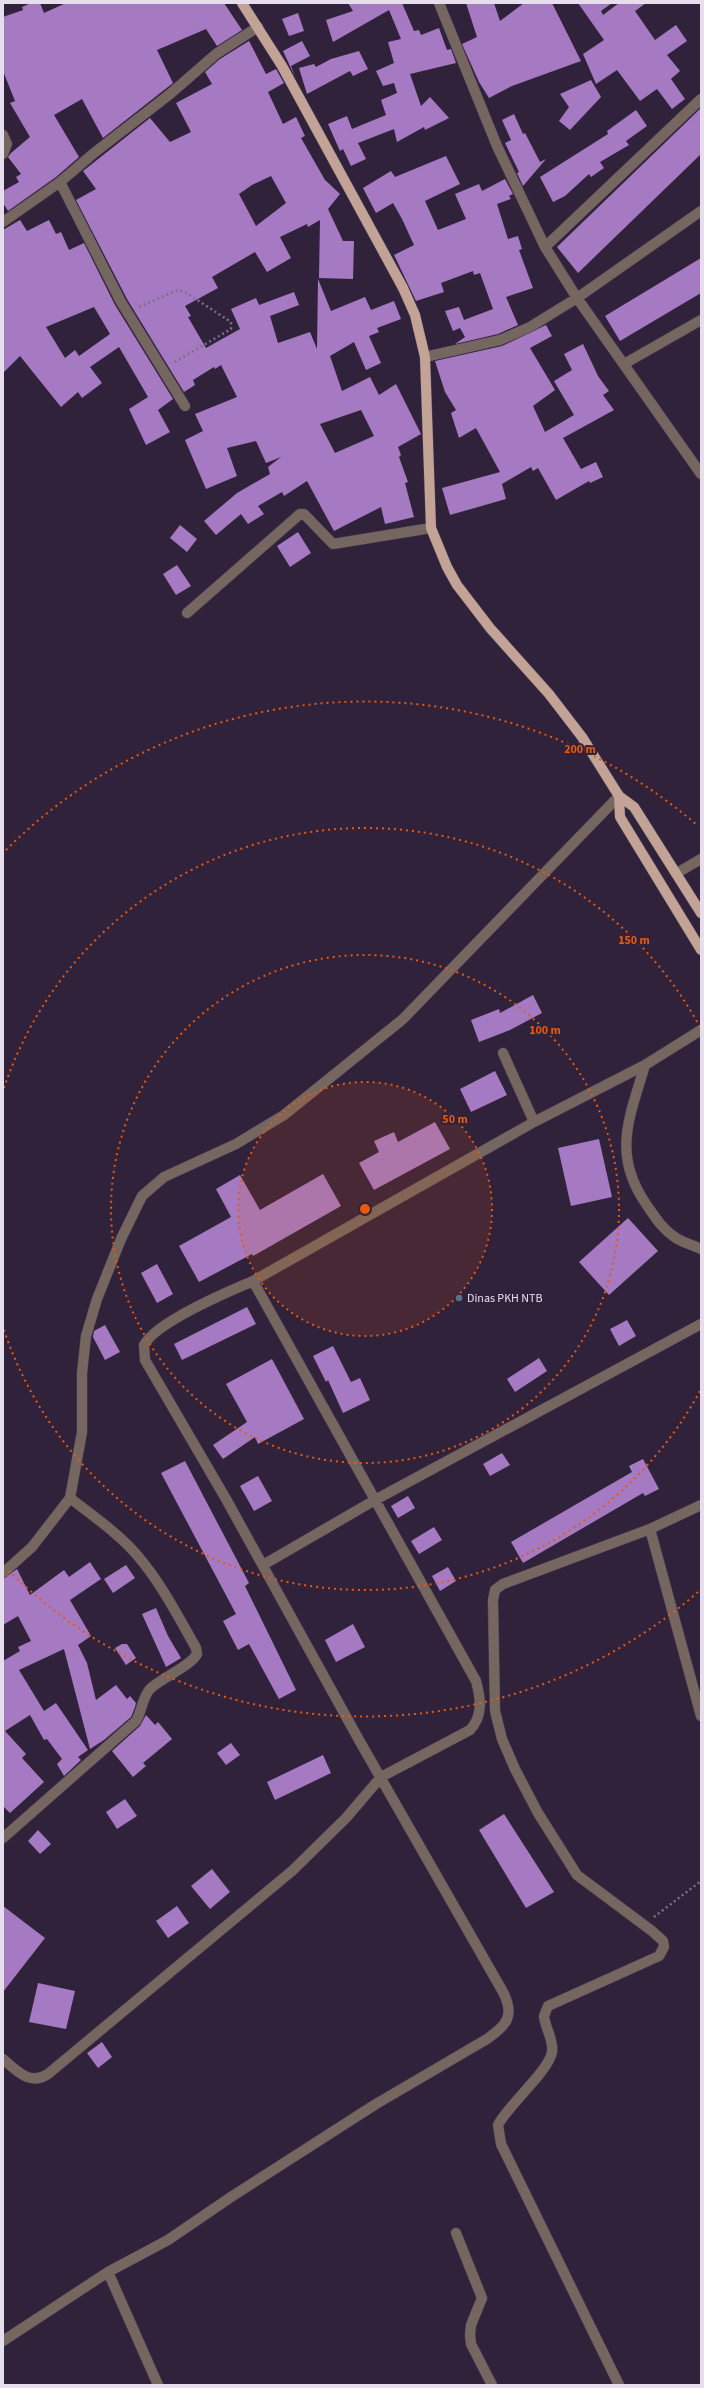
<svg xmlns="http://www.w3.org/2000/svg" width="704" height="2388" font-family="'Source Sans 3',sans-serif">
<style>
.building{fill:#a67ac2;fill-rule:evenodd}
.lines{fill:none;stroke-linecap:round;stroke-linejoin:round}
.minor-casing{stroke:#4e4057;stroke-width:11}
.major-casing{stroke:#4e4057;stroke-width:11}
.path{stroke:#7c7085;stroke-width:2.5;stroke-dasharray:2 3;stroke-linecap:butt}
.minor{stroke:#766660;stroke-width:10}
.major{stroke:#c2a396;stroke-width:10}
.ring{fill:none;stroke:#e8590c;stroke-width:2;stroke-dasharray:2 4}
.service-dot{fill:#5c6f8a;stroke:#31223b;stroke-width:1.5}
.labels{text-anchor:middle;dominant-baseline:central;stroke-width:4;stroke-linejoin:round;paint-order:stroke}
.poi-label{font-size:12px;fill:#e6dded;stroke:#31223b;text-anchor:start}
.centre{fill:#e8590c;stroke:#31223b;stroke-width:2}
.ring-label{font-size:12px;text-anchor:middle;font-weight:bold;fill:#e8590c;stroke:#31223b;stroke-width:4;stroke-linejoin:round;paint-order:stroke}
</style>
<rect width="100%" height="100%" fill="#31223b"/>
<path class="building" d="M31,3h9l4,10 22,-10h158l18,27 -25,16 -11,-17 -49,21 16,33 -70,55 -21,-39 -28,16 25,42 -23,20 -48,34 -5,-8v-12l16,-9 -3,-5 5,-3 -13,-17 3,-4 19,-16 -20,-34 5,-2 -12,-30v-54l20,-7 -1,-3z
M348,3h54l12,28 5,-1 2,5 18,-7 8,22 4,-1 5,14 -46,11 11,32 9,-9 19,21 -24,12 -1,-3 -27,15 -3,-13 -36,14 8,16 -15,7 -8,-17 -3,2 -12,-27 19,-8 5,13 34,-14 -5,-15 16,-7 -3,-10 -11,3 -7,-15 18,-8 -6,-21 13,-3 -12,-29 -56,32 -7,-22 27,-9z
M466,3h28l6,18 24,-18h28l29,58 -69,25 -23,12 -10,-16 -17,-38 15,-7z
M578,3h34l-11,8 2,4 16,-12h27l-11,8 20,29 21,-15 11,16 -20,14 13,16 -9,8 14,20 -13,10 -15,-20 -17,12 -23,-31 -21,14 -13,-30 21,-14z
M298,13l6,18 -15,5 -7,-17z
M249,41l17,33 10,-5 8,14 -16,9 15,32 13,-7 9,19 -4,2 24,42 15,14 -12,15 15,32h11l-1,38 -34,-1 1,-58 -12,7 -1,-3 -27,13 11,21 -24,14 -12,-20 -43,25 6,11 -33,18 6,10 -3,1 18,31 34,-19 -9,-20 25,-11 3,7 35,-13 5,13 -29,11 8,27 32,-11 7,17 1,-70 13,32 34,-14 6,13 23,-9 7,18 -24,9 2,4 -10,4 12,27 -15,7 -12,-28 -24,14 12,35 28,-14 9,18 17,-11 25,50 -23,13 3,8 -2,2 9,25 -3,1 9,34 -29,7 -4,-17 -47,24 -27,-50 -23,15 -2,-4 -24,14 6,8 -16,10 -7,-10 -25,21 -12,-14 33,-28 33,-19 -2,-7 13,-10 -15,6 -10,-22 -29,7 10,28 -31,13 -21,-49 18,-9 -8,-17 42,-17 -16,-32 -6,4 -1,-2 -21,13 2,5 -11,7 -57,-93 -51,-99 20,-11 -13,-18 67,-53 20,24 21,-10 -15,-29 36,-19 -7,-12 15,-13zM271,176l15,27 -30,23 -17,-32 13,-9zM361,410l13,26 -39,17 -15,-29z
M302,41l8,15 -19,10 4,11 -12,-26z
M359,51l9,18 -15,7 -3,-5 -43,23 -8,-26 15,-4 2,3 15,-8z
M591,80l10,17 -31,33 -11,-9 10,-14 -9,-13z
M701,108v46l-123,119 -21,-26z
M636,110l11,16 -21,15 3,4 -29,17 4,6 -13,9 -2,-3 -24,22 -12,6 -13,-25 68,-43 -1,-3z
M514,114l9,20 2,-1 15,29 6,-3 -23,27 -6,-13 2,-1 -14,-29 6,-3 -9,-20z
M446,156l14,28 -35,17 13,29 28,-11 -11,-25 24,-10 3,7 23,-12 8,15 -4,2 2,3 -14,5 11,35 10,-3 4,13 -3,1 14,38 -27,9 12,28 -20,9 -43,10 10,-7 -5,-9 -7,3 -8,-20 14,-4 5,13 29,-11 -13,-36 -6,2 -1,-4 -32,12 3,9 -28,9 -22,-46 20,-10 -12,-26 -9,-16 -17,10 -13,-25 28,-17 4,6z
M20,220l7,11 22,-11 7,14 5,-2 8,18 15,-7 31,62 58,94 -15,11 12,22 -24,13 -17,-36 19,-12 -29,-50 -29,20 12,16 -20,15 -4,-6 -17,15 -41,-51 -17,17v-143zM94,307l16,27 -31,22 -4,-6 -10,8 -19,-31z
M701,258v35l-81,48 -15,-25z
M546,325l6,11 -22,12 25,42 -22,16 12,26 29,-17 -20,-34 18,-11 -8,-16 19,-10 15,32 11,15 -6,4 11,15 -51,28 18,31 15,-7 7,15 -13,6 -1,-2 -33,19 -18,-32 -5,3 -2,-4 -29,17 4,15 -56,16 -8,-27 58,-16 -24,-44 -17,10 -8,-25 5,-3 -11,-18 -10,-31 67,-15z
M180,525l17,14 -10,13 -17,-14z
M298,532l13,21 -21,14 -13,-21z
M177,565l14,21 -15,9 -13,-21z
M533,995l9,18 -32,17 -31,12 -8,-22 28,-11 1,4z
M495,1071l12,24 -36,17 -11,-23z
M435,1122l15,27 -76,41 -15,-27 20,-11 -5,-11 20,-9 4,10z
M599,1139l13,58 -41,9 -13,-58z
M323,1174l18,32 -88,50 -1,-2 -53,28 -20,-36 52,-29 -15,-28 24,-14 20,35z
M628,1218l30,33 -49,44 -30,-33z
M157,1264l16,30 -16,9 -16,-30z
M247,1307l9,17 -74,36 -8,-16z
M627,1320l9,16 -17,10 -9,-17z
M105,1325l15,27 -15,8 -12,-23 1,-6z
M333,1346l18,36 9,-4 10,22 -27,13 -15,-33 -2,2 -13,-26z
M539,1358l8,13 -32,21 -8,-13z
M272,1359l32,60 -46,25 -3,-7 -32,22 -10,-14 34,-23 -21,-38z
M502,1453l8,12 -20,11 -7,-12z
M643,1459l16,30 -14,7 -2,-3 -120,70 -12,-21 121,-70 -3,-6z
M185,1461l64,122 -4,3 51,104 -17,9 -30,-55 -11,6 -15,-29 13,-7 -75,-141z
M258,1476l14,25 -18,10 -14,-25z
M408,1496l7,12 -17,10 -7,-12z
M434,1527l8,13 -23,14 -8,-13z
M90,1562l11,17 -31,21 21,36 -13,9 9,18 9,37 20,-15 11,14 3,-3 6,7 -1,4 -4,10 -27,23 -14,9 -26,-100 -45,21 25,41 12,-8 32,47 -10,7 3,3 -17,16 -7,-12 5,-5 -15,-20 -3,1 -14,-25 -25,16 21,23 -4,4 22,24 -34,31 -7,-7v-145l17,-10 -2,-4 13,-6 -13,-25 -15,9v-46l14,-10 13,26 34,-25 5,7z
M126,1565l9,13 -22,15 -9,-14z
M448,1567l8,14 -16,10 -8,-15z
M156,1608l12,28 13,22 -15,9 -24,-53z
M353,1624l12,23 -29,15 -11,-22z
M122,1644h5l9,14 -10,7 -11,-17z
M146,1715l9,10 3,-3 14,17 -29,24 3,3 -13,11 -21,-26 28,-25z
M231,1743l9,12 -14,10 -9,-12z
M323,1755l8,18 -56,27 -8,-18z
M125,1799l12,17 -20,13 -11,-17z
M504,1814l50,78 -28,16 -47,-78z
M38,1830l13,14 -11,10 -12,-13z
M212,1869l18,23 -20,17 -19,-23z
M3,1906l42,32 -42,54z
M177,1906l12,17 -21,15 -12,-17z
M38,1983l37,8 -9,38 -37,-7z
M102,2042l10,15 -14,11 -11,-15z"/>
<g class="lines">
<g class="minor-casing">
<path id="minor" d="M439,3l58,143 48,101 32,51 124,176
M3,135l4,9 -4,10
M60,182l61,120 64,104
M3,222l57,-40 34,-29 76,-59 46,-40 42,-27
M545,247l156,-148
M425,357l75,-17 30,-13 47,-29 124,-87
M624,364l77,-44
M187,613l113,-99h4l29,30 98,-16
M677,873l24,-14
M503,1053l31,69
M645,1065c-16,54 -33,89 1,139 9,13 16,25 30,34 8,5 17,7 25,11
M650,1529l51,187
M263,1565l112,-65 326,-176
M3,1573l29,-26 38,-49 12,-66v-59l4,-37 11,-37 24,-60 21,-43 22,-19 72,-33 48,-29 119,-96 216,-223
M3,1838l133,-117c6,-10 6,-23 14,-32 11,-11 41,-23 47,-35l-1,-6c-18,-32 -35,-65 -59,-93 -19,-22 -44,-39 -67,-57
M3,2059c14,12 27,27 45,15l244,-203 54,-53 35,-41 89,-47c13,-14 11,-31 6,-49l-223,-400
M456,2233l26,65 -11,27 -1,10 1,9 21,41
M108,2272l50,113
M3,2341l105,-69 60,-32 63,-43 145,-93 111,-65c20,-14 28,-23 16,-47l-144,-252 -133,-241 -81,-139 -1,-15c12,-23 83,-53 109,-64l281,-159 111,-57 56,-35
M619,2385l-118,-241 -3,-19c10,-20 51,-54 54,-73 2,-12 -7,-24 -8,-36l4,-10 111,-50 5,-9 -1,-6 -11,-10 -75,-56 -39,-62 -23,-44 -13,-30 -7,-28 -2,-111 2,-10 8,-6 147,-55 51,-24"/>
</g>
<g class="major-casing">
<path id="major" d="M242,3l40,63 121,222 12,27 10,42 6,171 16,39 10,18 33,43 59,66 33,43 37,59 15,11 67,106
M619,796l1,21 81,133"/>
</g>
<path class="path" d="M139,307l39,-17 7,2 46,30v7l-58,34
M654,1917l47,-36"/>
<use href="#minor" class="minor"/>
<use href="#major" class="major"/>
</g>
<circle cx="365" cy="1209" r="127" fill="#e8590c" fill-opacity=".12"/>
<g class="ring">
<circle cx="365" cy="1209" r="127"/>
<circle cx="365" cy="1209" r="254"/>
<path d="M700 1391A381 381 0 0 1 4 1330M4 1088A381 381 0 0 1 700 1027"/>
<path d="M698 1592A508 508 0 0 1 6 1568M6 850A508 508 0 0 1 698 826"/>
</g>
<circle class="service-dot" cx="459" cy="1298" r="4"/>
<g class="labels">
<g class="poi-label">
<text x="467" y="1298">Dinas PKH NTB</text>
</g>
</g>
<circle cx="365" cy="1209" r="6" class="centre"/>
<g class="ring-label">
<text x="580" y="753">200 m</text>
<text x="634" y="944">150 m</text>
<text x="545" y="1034">100 m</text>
<text x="455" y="1123">50 m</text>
</g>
<rect width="704" height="2388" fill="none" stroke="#e6dded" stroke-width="8"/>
</svg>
